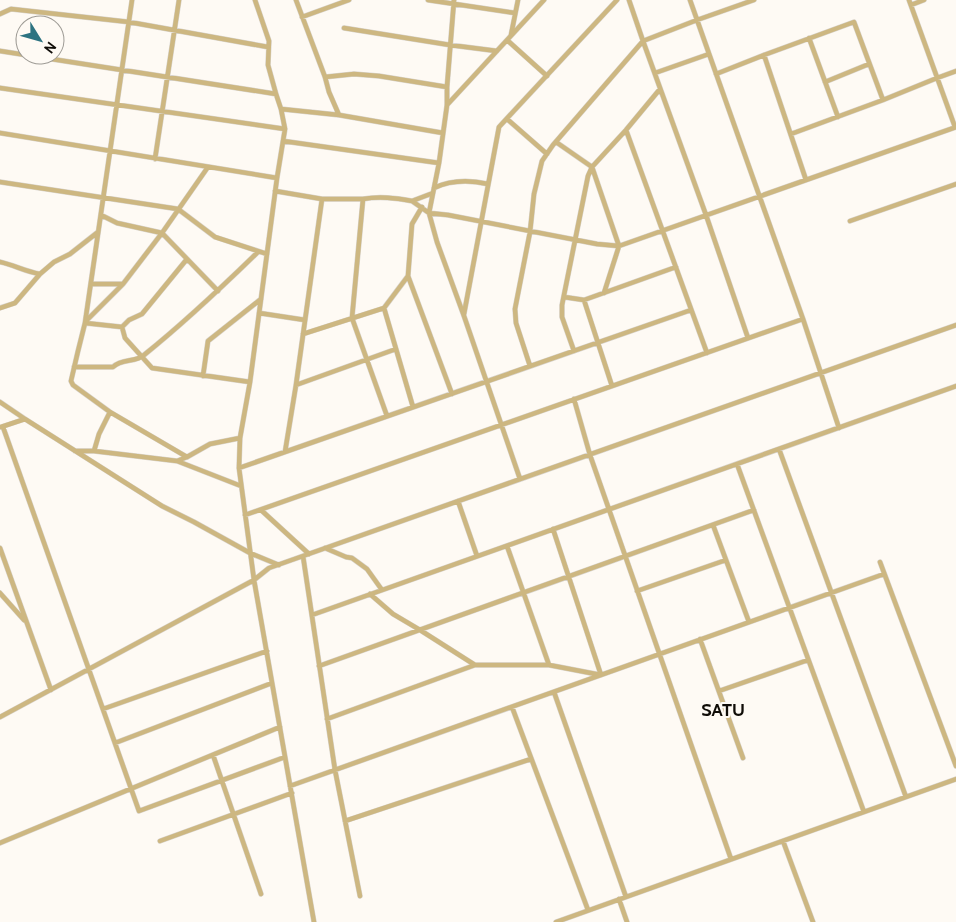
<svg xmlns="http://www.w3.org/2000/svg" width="956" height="922" font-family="Cabin,sans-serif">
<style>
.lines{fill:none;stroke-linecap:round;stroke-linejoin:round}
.street-casing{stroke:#d8d4ce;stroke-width:5.5}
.street{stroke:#cdb781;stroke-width:4.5}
.labels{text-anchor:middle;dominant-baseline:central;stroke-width:4;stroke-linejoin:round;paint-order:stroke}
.neighbourhood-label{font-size:18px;font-weight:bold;fill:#0f0c07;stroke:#fefaf4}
</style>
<rect width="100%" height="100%" fill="#fefaf4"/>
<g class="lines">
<g class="street-casing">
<path id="street" d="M132,0l-47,323 -7,28 -7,30 2,4 37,27 77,45
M255,0l14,41 -1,24 8,29
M296,0l29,77 4,15 10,23
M428,0l87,13
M454,0l-7,87v18l-8,58 -10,50 8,29 27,74 56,163
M629,0l14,41 63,174 42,123
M690,0l113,319 36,109
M909,0l46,127
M911,5l13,-5
M0,14l11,-5 118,13 139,25
M302,17l47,-17
M344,28l106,17 47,6
M511,35l7,-35
M809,38l29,79
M507,40l40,36
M0,51l276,43 5,15
M764,55l42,125
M655,73l54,-19
M716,74l48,-19 90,-33 29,78
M325,77l29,-3 25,2 68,11
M825,82l44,-18
M0,88l285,41
M447,105l97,-105
M507,119l40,35
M626,130l81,223
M0,133l277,45
M791,134l92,-34 54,-22 19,-7
M283,141l156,22
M556,142l36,25 27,79 -15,47
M155,159l24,-159
M0,182l178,27 37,28 52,17
M434,188c17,-8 36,-8 54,-4
M275,191l47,8h41
M433,193l-21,8 17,12 19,2 149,29 22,2 337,-119
M101,215l16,8 45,10 56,58
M850,221l106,-37
M0,262c14,3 26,10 40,12
M408,276l44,118
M91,284h32l39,-51 46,-66
M564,297l20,3 92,-33
M584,300l28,86
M0,308l15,-5 25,-29 14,-12 16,-8 28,-22
M384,308l29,99
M259,313l46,7
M464,314l35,-187 118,-127
M87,320l36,-36
M85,323l37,4
M122,327l3,11 27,30 98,14
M122,327l7,-7 13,-6 45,-55
M303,334l81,-26 24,-32 4,-52 10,-17
M574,351l-12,-34v-12l26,-129 4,-9 34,-37 34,-41
M530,366l-14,-43 -1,-14 15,-77 4,-38 8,-33 11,-16 90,-104 54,-21 57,-20
M74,367h39c9,-9 22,-4 31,-12 40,-32 77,-67 114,-103
M203,376l5,-35 53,-42
M296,385l100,-36
M574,399l16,56 141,404
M0,402l25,17 137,87 32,16 56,31 29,12
M387,416l-35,-98 11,-119c17,-3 32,-1 49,2
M1,427l24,-8
M3,427l136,384 146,-54
M779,449l127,348
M75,451h19l83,10 64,25
M94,451l5,-17 11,-22
M285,452l11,-67 26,-186
M177,461l10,-4 23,-13 30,-6
M737,464l127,348
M239,468l452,-158
M458,501l19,55
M261,510l48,44
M245,515l558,-196
M713,525l36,97
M507,546l42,119
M0,548l51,142
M325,548l21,9 6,1 15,11 15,21
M303,556l32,214 25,126
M880,562l76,204
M637,591l89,-31
M0,593l24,27
M370,594l23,20 27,16 55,35h74l52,10 -48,-146
M312,615l644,-229
M700,639l43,119
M319,666l435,-156
M719,691l89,-31
M554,692l72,205
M512,707l76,203
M103,709l164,-58
M0,717l254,-137 15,-12 687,-243
M327,719l148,-54
M115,743l157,-60
M213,755l48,139
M290,786l594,-212
M345,821l186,-62
M160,841l132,-48
M783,841l30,81
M0,843l280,-116
M619,899l8,23
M314,922l-60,-342 -15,-112 1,-30 10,-56 27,-204 8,-49 -4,-20 58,6 104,18
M556,922l400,-143"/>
</g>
<use href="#street" class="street"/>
</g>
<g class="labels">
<g class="neighbourhood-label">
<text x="723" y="710">SATU</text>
</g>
</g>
<g transform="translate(40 40) rotate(127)"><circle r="24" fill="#fefaf4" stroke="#9e9b95"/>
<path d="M0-4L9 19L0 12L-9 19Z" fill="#2d7381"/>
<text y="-8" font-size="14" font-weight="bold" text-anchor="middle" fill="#0f0c07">N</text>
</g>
</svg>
